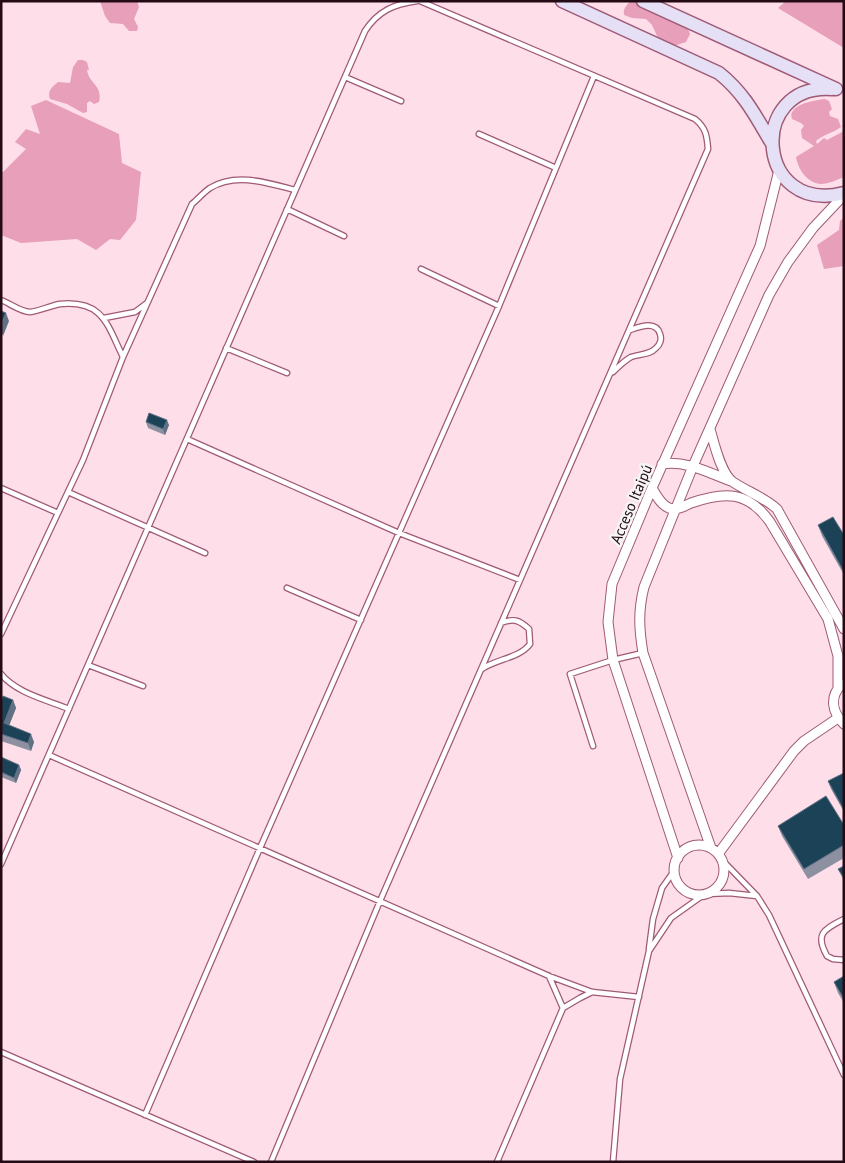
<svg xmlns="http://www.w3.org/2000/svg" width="845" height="1163" font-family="'PT Sans',sans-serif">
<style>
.green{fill:#e79fba}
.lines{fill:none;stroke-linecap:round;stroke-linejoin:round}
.lane-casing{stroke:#9f5a76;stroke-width:7}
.street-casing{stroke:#9f5a76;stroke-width:11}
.secondary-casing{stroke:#9f5a76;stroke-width:15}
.lane{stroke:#fff;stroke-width:4.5}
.street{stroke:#fff;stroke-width:9}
.secondary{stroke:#e5e0f5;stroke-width:12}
.wall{fill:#8d90a0}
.shaded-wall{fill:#607184}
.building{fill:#1c4258;stroke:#607184}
.labels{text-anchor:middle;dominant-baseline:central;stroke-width:5;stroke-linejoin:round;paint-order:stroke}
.street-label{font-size:15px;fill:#240a15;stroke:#f5f5f5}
</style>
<rect width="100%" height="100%" fill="#fedee9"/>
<path class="green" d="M100,1h37l2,6 -5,12 4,8 -1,4h-8l-6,-7 -13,-1 -5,-7z
M631,1h20l36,25 3,8 -4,8 -12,4 -16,-8 -6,-13 -6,-6 -14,-1 -8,-3c-1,-6 2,-10 7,-14z
M786,1h58v47l-66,-40z
M78,60h5l4,2 2,8h-2c2,14 16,15 12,32l-5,2 -4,-3 -3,2v9l-4,1 -16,-9 -17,-5c-3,-8 2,-12 8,-17l12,1 3,-16z
M825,99l4,2 3,8 -3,3 1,4 8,3 3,8c-8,6 -19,8 -25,14l1,3 7,-6 3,2 17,-9v46c-7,3 -16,7 -23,7 -14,-1 -23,-15 -25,-27l18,-11 -12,-8 -1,-8 3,-4 -3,-3 -9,-4c-5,-14 22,-19 33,-20z
M46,100l73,34 3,29 19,9 -5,48 -16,20 -10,-1 -14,11 -19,-11 -56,4 -20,-8v-64l2,1 23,-23 -11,-7 11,-13 14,5 -9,-28z
M844,217v49l-20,3 -7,-24 22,-15 1,-9z"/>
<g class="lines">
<g class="lane-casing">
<path id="lane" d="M345,77l56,24
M479,134l77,34
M287,209l57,27
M421,269l78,37
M1,300c8,3 20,12 29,12 10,-1 19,-6 30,-8 43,-4 47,20 63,53
M104,318l31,-6 12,-9
M226,348l61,25
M613,372c5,-5 11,-11 18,-15 8,-3 19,-2 25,-9 4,-3 6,-9 4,-14 -4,-14 -21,-7 -30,-4
M187,439l212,94 121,47
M1,488l57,25
M68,492l137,61
M287,588l74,32
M1,634l82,-174 40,-103 69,-153c6,-5 12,-12 18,-16 26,-16 58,-5 85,2
M88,665l55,21
M482,669c14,-10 38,-11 48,-25l-1,-15c-10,-9 -15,-11 -28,-6
M1,674c15,19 46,26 68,35
M593,746l-23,-72 43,-14 30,-7
M49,755l500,221 43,16 47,5
M723,861l34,35 12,19 75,160
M1,864l364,-833c13,-20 29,-27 52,-30
M707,894l22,-1 28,3
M844,919c-19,10 -30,14 -17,37l6,3 11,1
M649,949l4,-30 9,-31 12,-17
M549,976l14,32
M1,1052l253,110
M145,1115l115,-267 239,-542 95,-230
M271,1162l109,-261 328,-752c-1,-13 -2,-21 -13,-30l-275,-118
M497,1162l66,-154 17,-10 12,-6
M613,1162l7,-83 29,-128 22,-33 31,-22"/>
</g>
<g class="street-casing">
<path id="street" d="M710,429c4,14 11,45 23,53 15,10 31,15 44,27l67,120
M662,464c24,-4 47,9 69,17
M652,488c4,7 9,17 17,20 7,3 16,-2 22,-5 34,-12 57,-12 79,19l58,97 10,37v32
M842,684c-13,13 -10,28 2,40
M674 870a25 25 0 1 1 50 0a25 25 0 1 1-50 0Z
M711,848l-68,-195c-4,-24 -5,-42 1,-66l49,-121 76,-171 19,-33 25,-34 31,-33
M718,854l76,-103 10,-10 34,-23
M678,858l-65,-198 -5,-38 4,-38 40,-96 108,-242 19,-76"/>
</g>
<g class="secondary-casing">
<path id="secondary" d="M562,1l157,72c25,20 36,42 52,69
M643,1l193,88
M832,89c-86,-6 -76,127 12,104"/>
</g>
<use href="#lane" class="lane"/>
<use href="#street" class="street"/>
<use href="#secondary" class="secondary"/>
</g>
<path class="wall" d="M146,422l23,3 -4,10 -17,-7z
M818,525l26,10v40l-22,-39z
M13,700l3,8 -7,17 25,17 -3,9 -30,-10v-39z
M1,757l18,8 2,5 -5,13 -15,-6z
M844,773v39l-13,-23 -3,-8z
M844,825v33l-36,21 -26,-43 -4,-10z
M844,866v15l-6,-12z
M844,976v27l-6,-10 -4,-11z"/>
<path class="shaded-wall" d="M6,313l3,8 -6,15 -2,-5v-7z
M167,420l2,5 -4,10 -2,-6z
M13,700l3,8 -9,23 -3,-8z
M31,734l3,8 -3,9 -3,-8z
M19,765l2,5 -5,13 -2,-5z"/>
<path class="building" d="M1,311l5,2 -5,11z
M149,413l18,7 -4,9 -17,-7z
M833,517l11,18v37l-26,-47z
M3,696l10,4 -9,23 27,11 -3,9 -27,-9v-32z
M1,757l18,8 -5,13 -13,-6z
M844,773v37l-16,-29z
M826,796l18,29v20l-40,24 -26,-43z
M844,866v12l-6,-9z
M844,976v23l-10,-17z"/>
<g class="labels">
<g class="street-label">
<text transform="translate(631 504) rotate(-67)">Acceso Itaipú</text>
</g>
</g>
<rect width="845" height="1163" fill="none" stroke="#240a15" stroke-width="5"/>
</svg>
